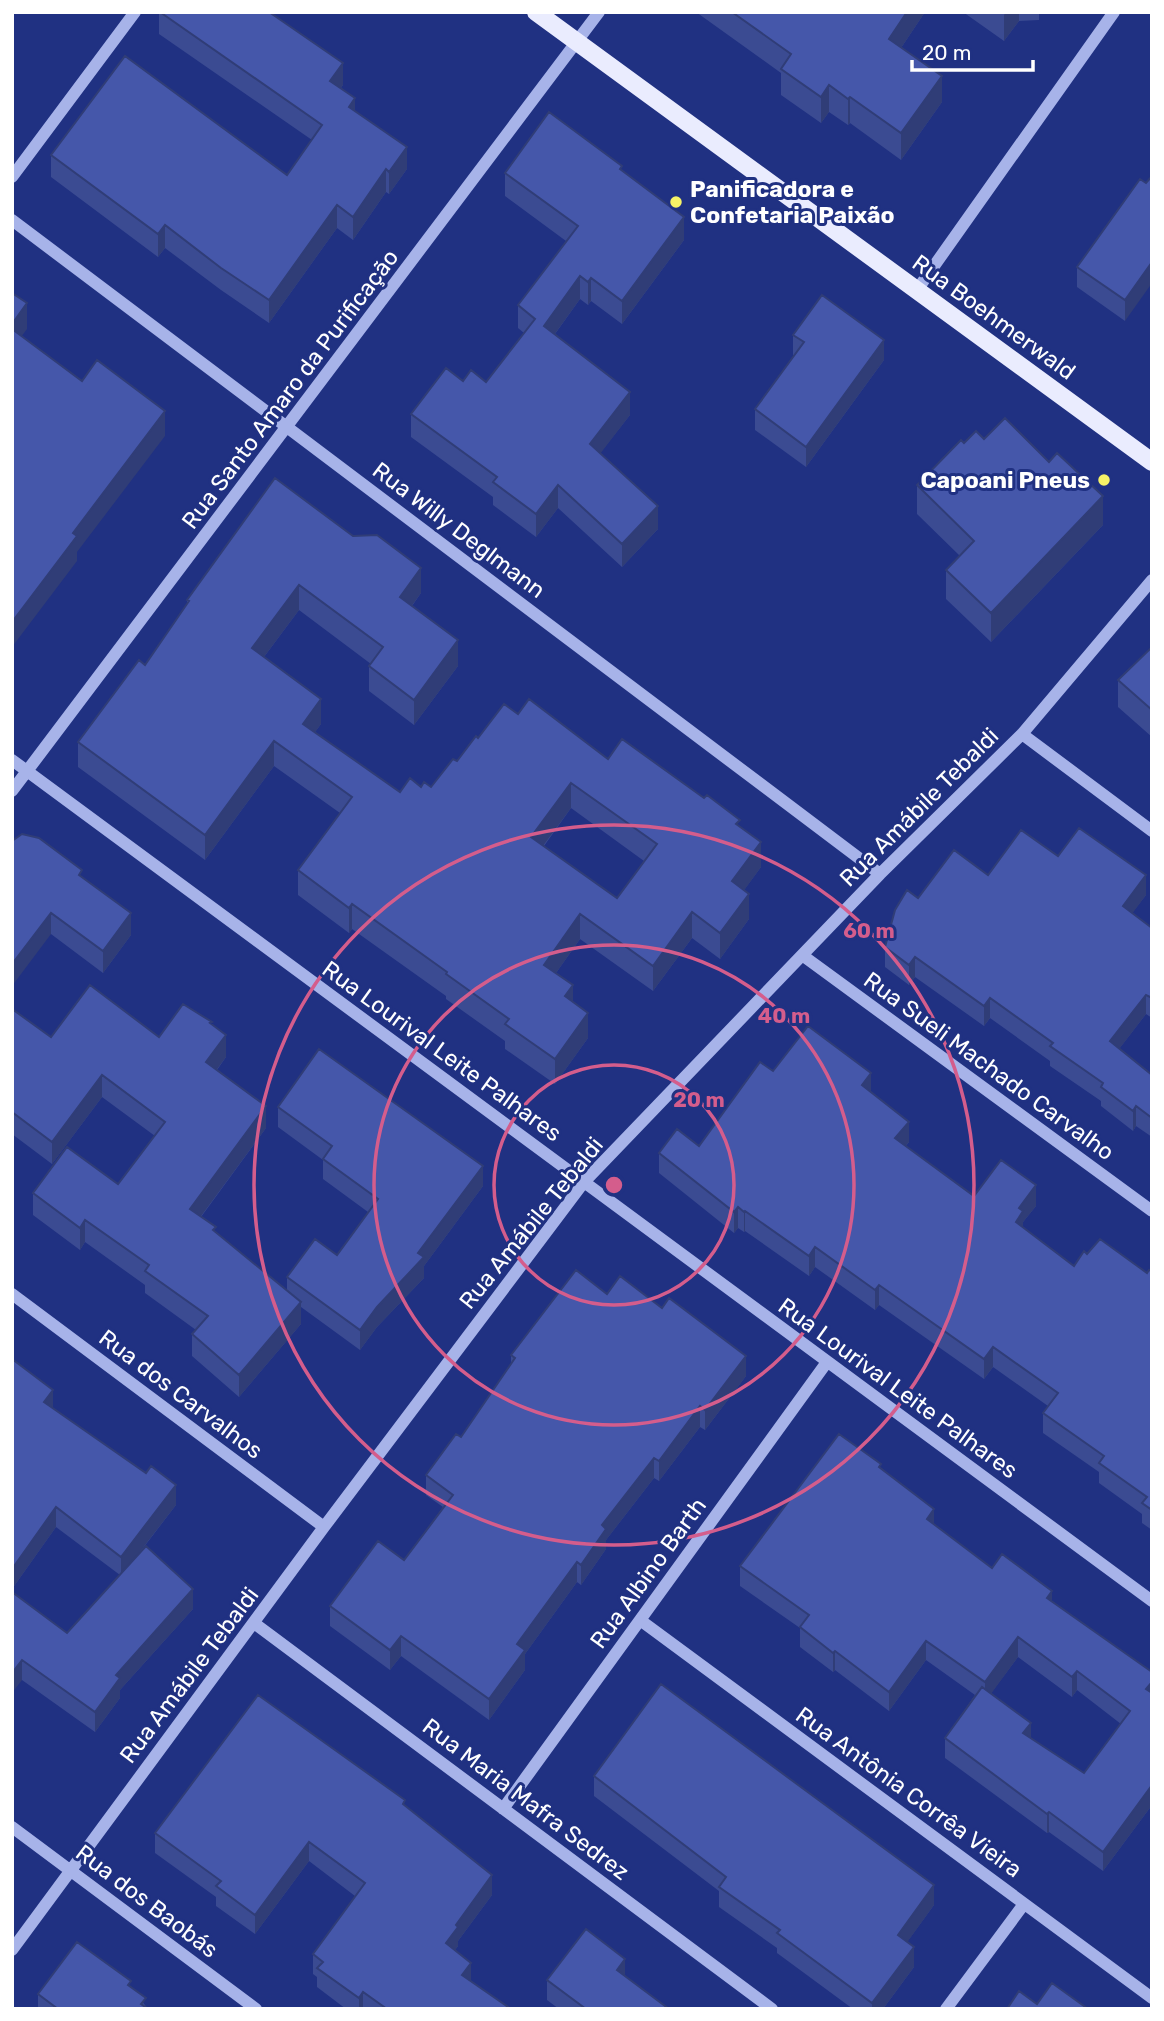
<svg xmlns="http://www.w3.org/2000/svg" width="1164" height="2021" font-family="Rubik,sans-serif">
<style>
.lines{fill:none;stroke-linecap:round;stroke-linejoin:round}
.minor{stroke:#a7b3e9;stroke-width:12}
.major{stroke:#eaecfe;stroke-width:18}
.wall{fill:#3b4b92;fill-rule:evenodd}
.shaded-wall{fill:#303d77}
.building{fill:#4557aa;stroke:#303d77;stroke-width:2;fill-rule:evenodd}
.ring{fill:none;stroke:#d45d8c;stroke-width:3.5}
.poi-dot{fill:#f6f267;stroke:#203182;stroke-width:2.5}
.labels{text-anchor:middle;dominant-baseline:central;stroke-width:6;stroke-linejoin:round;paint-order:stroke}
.poi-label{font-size:23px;font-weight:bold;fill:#fff;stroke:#203182;text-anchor:start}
.street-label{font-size:23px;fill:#fff;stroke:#203182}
.centre{fill:#d45d8c;stroke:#203182;stroke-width:3.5}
.ring-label{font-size:21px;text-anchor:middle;font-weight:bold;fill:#d45d8c;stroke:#203182;stroke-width:6;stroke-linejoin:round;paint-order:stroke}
</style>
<rect width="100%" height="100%" fill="#203182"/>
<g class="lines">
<path class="minor" d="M12,177l123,-165
M12,220l868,654
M917,290l197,-278
M1022,734l130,97
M12,760l1140,841
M12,791l587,-779
M802,955l350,256
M12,1294l312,233
M640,1620l512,378
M254,1623l518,386
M503,1809l324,-447
M12,1827l244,182
M12,1950l312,-423 260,-345 296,-308 142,-140 130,-154
M946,2009l78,-105"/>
<path class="major" d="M536,12l616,450"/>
</g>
<path class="wall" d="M159,12h110l74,73 -2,3 14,23 52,58 -18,25 -3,-2 -33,48 -16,-12 -68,95 -48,-33 -56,-42 -7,9 -107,-80v-22l236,20 25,-35 -153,-106z
M696,12h229l-24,36 41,54 -41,58 -51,-37 -2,2 -19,-13 -8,11 -40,-28v-22z
M963,12h76v8l-20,1 -15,20z
M622,170l62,70 -62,84 -31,-23 -3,4 -8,-6 -25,35 75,81 -30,38 58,76 -36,38 -64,-59 -22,29 -43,-32v-8l-82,-60v-23l52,-33 23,1 38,-49 -6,-5v-23l48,-64 -61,-45v-23z
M1146,183l-21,138 -48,-34v-20z
M793,335l91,25 -78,107 -51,-37v-21l39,-53 -1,-1z
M984,439l119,86 -112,117 -45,-43v-29l14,-14 -43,-42v-29l47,-42z
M275,478l146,115 -9,13 46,60 -44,59 -45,-34v-25l2,-2 -72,-54 -35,47 57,67 -6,8 85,60 21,-5h10l47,-49 40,-24 222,113 21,40 -17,23 5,29 -29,40 -28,-21 -39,53 -73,-52 -24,34 17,29 15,36 -33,46 -50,-35v-8l-59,-42v-3l-94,-67 -3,4 -51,-38v-25l42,-57 -66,-47 -69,94 -127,-93v-25l67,-77 42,-60v-5zM571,808l73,53 -27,37 -73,-52z
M1152,647v90l-34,-30v-27z
M12,841l70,37 49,57 -28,38 -52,-39z
M1058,856l88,39 -14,18 20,15v90l-6,-4 -27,35 33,26v62l-16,-11 -3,5 -32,-25v-5l-51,-35v-5l-60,-43 -6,8 -69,-49 -6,8 -24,-18v-20l33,-49 70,-23z
M12,1009l39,28h108l53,-13 14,33 -9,13 49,58 -65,89 15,16 71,58v-14l50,-22 31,-43 -45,-33v-19l-45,-33v-20l205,79 -59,80v12l-47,49 -17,23 -59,-43v17l-62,73 -47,-41v-22l4,-4 -51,-37v-8l-60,-43 -5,8 -47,-35v-22l85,-9 37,-48 -53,-39 -50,67 -40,-30z
M773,1071l98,21 38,50 -3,4 68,50 62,10 -13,16v6l51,38 13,-12 60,19 5,-2v259l-10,-7v-9l-43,-31v-11l-56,-39v-20l5,-7 -55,-39 -9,12 -105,-74 -4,5 -60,-43 -6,9 -64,-45 -1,1 -6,-4 -4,5 -75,-60v-20l40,-7z
M607,1294l139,82 -41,54 -5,-3 -41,54 -5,-3 -48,62v9l-25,36 -4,-3 -52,72v16l-36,50 -88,-64 -11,14 -60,-44v-20l74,-46 39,-53 -17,-12v-20l35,-38 50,-72v-10z
M12,1359l41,49 123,97 -39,51 56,53 -73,81v8l-25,34 -73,-52 -10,-88 55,41 53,-58 -64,-48 -44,62z
M881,1468l53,56 58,44 60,33 100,71v133l-49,66 -54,-39 -2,1 -102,-75v-20l30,-43 -49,-35 -37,51 -54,-41 -2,2 -33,-25v-19l-60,-42v-20zM1018,1657l54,40 5,-7 44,34 -37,49 -53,-35 -40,-45z
M594,1776l340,129 -27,37 7,25 -31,42h-30l-76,-56v-5l-58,-41v-16l-125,-95z
M405,1806l87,89 -34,46v5l-3,4 16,31 40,28h-165l-29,-22v-10l-4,-3v-20l42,-58 -46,-35 -54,73 -39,-28v-9l-61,-44v-20z
M625,1976l44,33h-110l-12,-9v-20z
M131,1987l17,22h-110v-15z"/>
<path class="shaded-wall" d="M907,12h18l-36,54v-27z
M1006,12h13v9l-15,20v-26z
M343,63v22l-13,18v-22z
M942,76v26l-41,58v-27z
M829,85v27l-8,11v-26z
M850,97v26l-2,2v-26z
M355,98v22l-6,-13z
M407,147v22l-18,25v-22z
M386,169v23l-33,48v-23z
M337,205v23l-68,95v-23z
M684,217v23l-62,84v-23z
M165,225v23l-7,9v-23z
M1152,262v21l-27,38v-21z
M580,276v23l-36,50v-23z
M591,278v23l-3,4v-23z
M27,303v26l-15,20v-25z
M884,340v20l-78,107v-20z
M630,392v23l-40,52v-23z
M165,411v25l-88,116v9l-65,86v-25l61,-89z
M558,485v23l-22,29v-23z
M1103,496v29l-112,117v-29z
M658,506v23l-36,38v-23z
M421,568v25l-21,29v-25z
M299,585v25l-47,63v-25z
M458,640v26l-44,59v-25z
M321,699v25l-18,25v-25z
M274,741v25l-69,94v-25z
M571,783v25l-40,54v-25z
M761,842v25l-29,40v-26z
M1146,875v20l-23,31v-20z
M749,894v25l-29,40v-26z
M352,904v25l-3,4v-25z
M692,912v26l-39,53v-25z
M51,913v21l-39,52v-22z
M131,913v22l-28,38v-22z
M580,914v25l-36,51v-25z
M915,957v20l-6,8v-20z
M573,985v26l-8,-15z
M1146,995v19l-36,47v-20z
M990,998v20l-6,8v-20z
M588,1013v25l-33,46v-25z
M226,1035v22l-20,27v-22z
M871,1073v20l-9,-8z
M102,1075v22l-50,67v-22z
M266,1106v22l-76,103v-22z
M1136,1106v20l-3,5v-20z
M909,1122v20l-14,16v-20z
M483,1166v20l-59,80v12l-47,49 -17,23v-20z
M1036,1185v21l-13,16v9l-7,-9 3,-14z
M738,1207v21l-4,5v-21z
M745,1211v20l-1,1v-20z
M85,1220v22l-5,8v-22z
M815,1247v20l-6,9v-20z
M879,1285v20l-4,5v-20z
M301,1302v22l-62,73v-22z
M993,1347v20l-9,12v-20z
M746,1356v20l-41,54v-20z
M53,1390v20l-9,-8z
M700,1406v21l-41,54v-20z
M654,1458v20l-48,62v9l-25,36v-20l21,-40z
M176,1485v20l-55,71v-19z
M56,1507v20l-44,62v-20z
M934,1509v20l-7,-10z
M577,1562v20l-52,72v16l-36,50v-21l28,-55z
M193,1589v20l-73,81v8l-25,34v-20l21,-37z
M1052,1591v20l-5,-13z
M401,1636v20l-11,14v-20z
M1018,1637v20l-33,45v-20z
M926,1641v19l-37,51v-19z
M835,1651v19l-2,2v-19z
M22,1660v20l-10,13v-20z
M1077,1671v19l-5,7v-20z
M1152,1682v19l-6,-12z
M1031,1723v19l-8,-9z
M1152,1785v20l-49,66v-19z
M1049,1812v20l-2,1v-19z
M309,1842v19l-54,73v-19z
M492,1875v20l-34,46v5l-12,17v-20l10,-18z
M934,1885v20l-36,50v-20z
M914,1947v20l-31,42h-11v-6z
M625,1959v20l-8,-9z
M471,1963v19l-9,-7z
M363,1992v17h-4v-11z"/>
<path class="building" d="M160,12h109l74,51 -13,18 25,17 -6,9 58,40 -18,25 -3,-3 -33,48 -16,-12 -68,95 -48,-32 -56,-43 -7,9 -107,-79 74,-99 162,119 35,-50z
M732,12h175l-18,27 53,37 -41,57 -51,-36 -2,2 -19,-14 -8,12 -40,-28 10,-15z
M549,112l73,54 -2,3 64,48 -62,84 -31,-23 -3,4 -8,-6 -36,50 86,66 -40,52 68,62 -36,38 -64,-59 -22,29 -43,-32 4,-5 -86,-63 35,-46 17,13 8,-11 15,12 49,-63 -17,-14 60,-79 -73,-53z
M1152,176v86l-27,38 -48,-33 63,-88 6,4z
M12,293l15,10 -15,21z
M822,295l62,45 -78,107 -51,-38 49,-67 -11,-7z
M12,329l70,52 15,-21 68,51 -92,122 4,3 -65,86z
M1005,418l44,44 8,-9 46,43 -112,117 -45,-43 28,-29 -57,-56 44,-45 3,3 12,-12 8,8z
M275,478l78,58 24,-1 44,33 -21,29 58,43 -44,60 -45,-34 14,-19 -84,-62 -47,63 69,51 -18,25 97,68 10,-14 11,9 3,-5 7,5 22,-28 4,2 19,-25 2,2 26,-34 14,10 11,-15 79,60 14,-20 82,59 3,-3 33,25 -4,4 25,18 -29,39 17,13 -29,39 -28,-21 -39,54 -73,-52 -36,51 29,20 -8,11 23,17 -33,46 -50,-35 4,-5 -63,-45 1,-2 -95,-68 -3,4 -51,-38 54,-73 -78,-56 -69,94 -127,-93 61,-82 6,5 44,-64 -2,-1zM571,783l86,61 -40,54 -86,-61z
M1152,647v63l-34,-30z
M1079,828l67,47 -23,31 29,22v70l-6,-3 -36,46 42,34v43l-16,-12 -3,5 -32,-24 2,-4 -53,-37 3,-3 -63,-45 -6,8 -69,-49 -6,8 -24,-18 10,-37 12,-20 11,8 36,-48 34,25 33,-45 37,26z
M22,834l17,4 43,32 -3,5 52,38 -28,38 -52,-38 -39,51v-123z
M90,985l69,52 24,-33 29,18 -2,1 16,12 -20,27 60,44 -76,103 26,18 -3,3 88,72 -62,73 -47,-41 16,-18 -63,-45 4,-6 -64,-45 -5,8 -47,-35 34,-46 51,37 47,-62 -63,-47 -50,67 -40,-30v-103l39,28z
M808,1026l63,47 -9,12 47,37 -14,16 79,58 27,-36 35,25 -17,23 4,3 -7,11 58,44 10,-15 3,3 13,-15 47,34 2,-3 3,1v239l-10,-7 5,-6 -48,-34 5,-7 -61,-43 15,-20 -65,-46 -9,12 -105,-74 -4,5 -60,-43 -6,9 -64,-45 -1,1 -6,-5 -4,5 -75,-59 18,-24 22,17 61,-84 13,9z
M319,1049l164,117 -65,87 6,4 -47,50 -17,23 -73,-53 28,-38 22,16 41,-56 -55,-40 9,-13 -54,-39z
M576,1270l31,24 13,-18 42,32 7,-10 77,58 -41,54 -5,-4 -41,55 -5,-3 -52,67 4,4 -25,36 -4,-3 -60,82 8,6 -36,49 -88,-63 -11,14 -60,-44 48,-65 26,19 49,-65 -27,-20 30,-41 5,3 54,-79 -4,-3z
M12,1359l41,31 -9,12 102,71 5,-7 25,19 -55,72 -65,-50 -44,62z
M839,1434l42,30 -2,3 55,42 -7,10 65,49 10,-14 50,37 -5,7 105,74v10l-6,7 6,4v92l-49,67 -54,-40 -2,2 -102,-76 37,-51 49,36 -8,10 61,40 46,-62 -53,-40 -5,6 -54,-40 -33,45 -59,-41 -37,51 -54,-41 -2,2 -33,-26 9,-12 -69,-49z
M146,1546l47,43 -77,86 4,3 -25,34 -73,-52 -10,13v-81l55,41z
M661,1684l273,201 -36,50 16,12 -42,56 -95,-70 3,-3 -61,-43 7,-10 -132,-101z
M258,1695l147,105 -2,4 89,71 -36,50 2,2 -12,16 25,20 -9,12 49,34h-124l-24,-17 -4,6 -42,-30 6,-6 -10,-8 52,-71 -56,-41 -54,73 -39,-29 5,-5 -66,-48z
M586,1929l39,30 -8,11 52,39h-83l-39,-29z
M77,1942l54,39 -3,4 18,13 -5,6 7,5h-90l-20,-15z
M1052,1983l36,26h-81l12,-18 18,13z"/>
<g class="ring">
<circle cx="614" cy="1185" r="120"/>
<circle cx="614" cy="1185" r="240"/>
<circle cx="614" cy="1185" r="360"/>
</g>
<g class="poi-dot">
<circle cx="676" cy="202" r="7"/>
<circle cx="1104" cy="480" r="7"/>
</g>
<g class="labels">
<g class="poi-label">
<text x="690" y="189">Panificadora e<tspan x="690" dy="26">Confetaria Paixão</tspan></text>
<text x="1090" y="480" text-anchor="end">Capoani Pneus</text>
</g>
<g class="street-label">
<text transform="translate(994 317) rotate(36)">Rua Boehmerwald</text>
<text transform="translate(290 389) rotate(-53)">Rua Santo Amaro da Purificação</text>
<text transform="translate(459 530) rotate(37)">Rua Willy Deglmann</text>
<text transform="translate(919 807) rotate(-45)">Rua Amábile Tebaldi</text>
<text transform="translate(442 1051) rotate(36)">Rua Lourival Leite Palhares</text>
<text transform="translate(989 1066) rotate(36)">Rua Sueli Machado Carvalho</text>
<text transform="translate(531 1223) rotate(-51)">Rua Amábile Tebaldi</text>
<text transform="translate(898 1388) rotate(36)">Rua Lourival Leite Palhares</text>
<text transform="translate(181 1394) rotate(37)">Rua dos Carvalhos</text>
<text transform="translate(648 1573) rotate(-54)">Rua Albino Barth</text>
<text transform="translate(189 1675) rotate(-53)">Rua Amábile Tebaldi</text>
<text transform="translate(909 1792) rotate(36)">Rua Antônia Corrêa Vieira</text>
<text transform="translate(526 1799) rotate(37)">Rua Maria Mafra Sedrez</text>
<text transform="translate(147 1901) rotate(37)">Rua dos Baobás</text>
</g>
</g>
<circle cx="614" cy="1185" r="10" class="centre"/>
<g class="ring-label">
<text x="869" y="938">60 m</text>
<text x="784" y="1023">40 m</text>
<text x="699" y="1107">20 m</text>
</g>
<rect width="1164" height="2021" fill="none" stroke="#ffffff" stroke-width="28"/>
<path d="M912 60v10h121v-10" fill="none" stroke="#ffffff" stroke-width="3.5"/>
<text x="922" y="60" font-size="21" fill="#ffffff" stroke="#203182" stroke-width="5" paint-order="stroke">20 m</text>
</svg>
